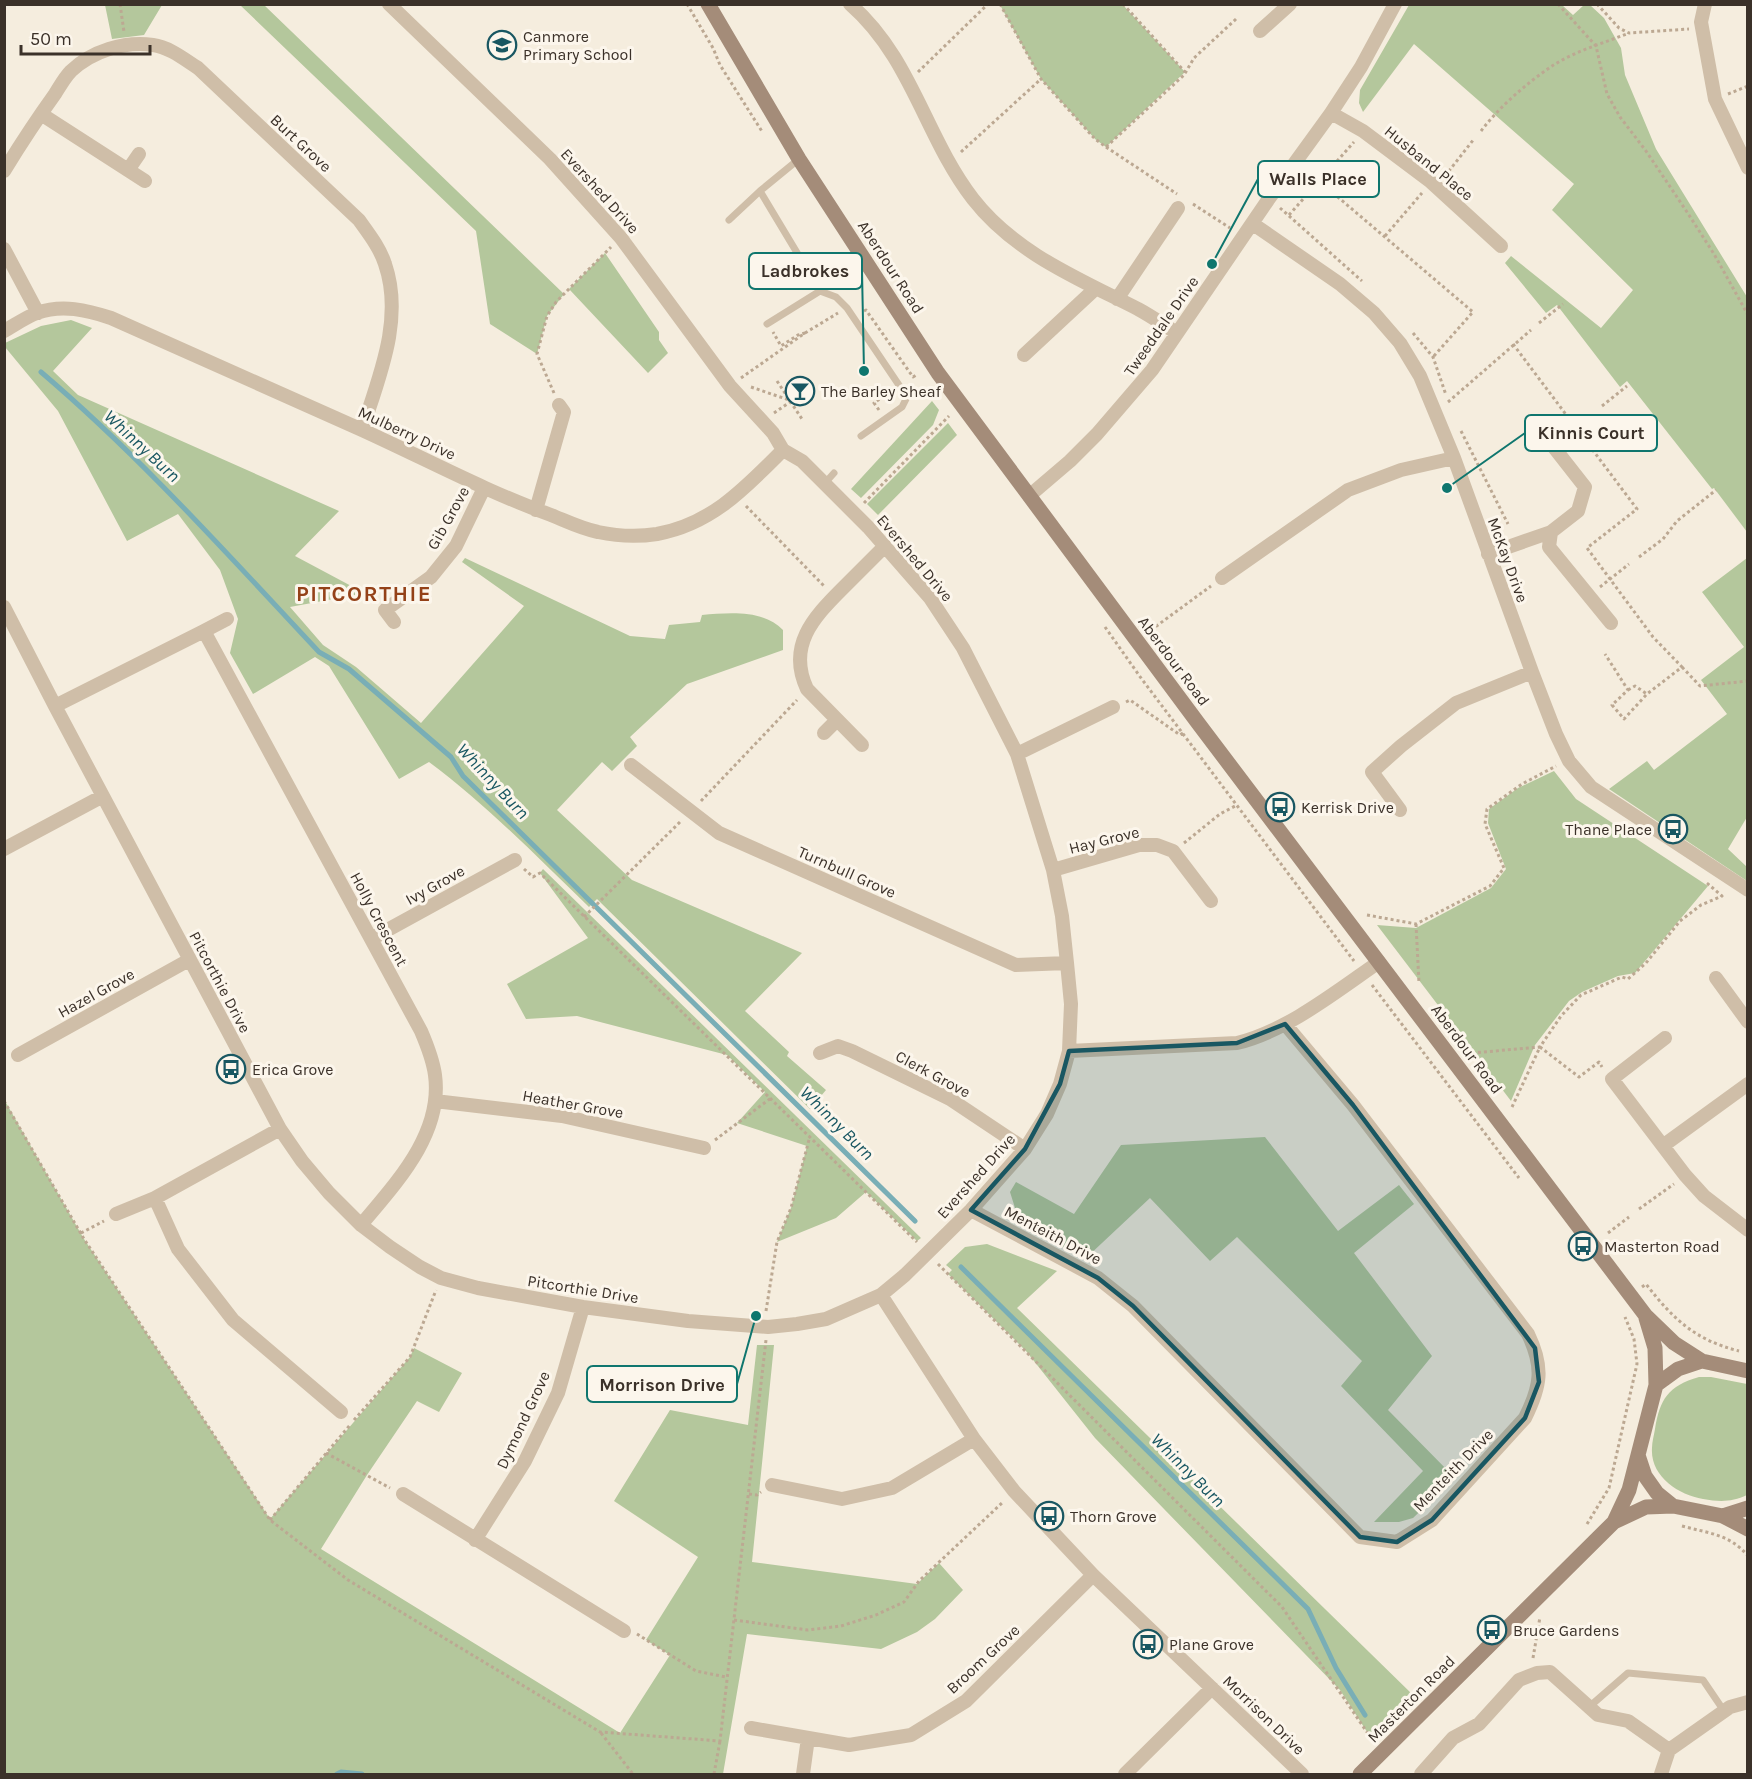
<svg xmlns="http://www.w3.org/2000/svg" width="1752" height="1779" font-family="Karla,sans-serif">
<style>
.green{fill:#b4c79c}
.lines{fill:none;stroke-linecap:round;stroke-linejoin:round}
.stream{stroke:#79aeb6;stroke-width:5}
.path{stroke:#bca892;stroke-width:3;stroke-dasharray:3 3;stroke-linecap:butt}
.lane{stroke:#cfbea8;stroke-width:7}
.street{stroke:#cfbea8;stroke-width:14}
.secondary{stroke:#a48c79;stroke-width:15}
.marked{fill:#195762;fill-opacity:0.2;stroke:#195762;stroke-width:4.5;stroke-linejoin:round}
.labels{text-anchor:middle;dominant-baseline:central;stroke-width:6;stroke-linejoin:round;paint-order:stroke}
.poi-label{font-size:16px;fill:#3b3129;stroke:#fcf6ec;text-anchor:start}
.street-label{font-size:16px;fill:#3b3129;stroke:#fcf6ec}
.water-label{font-size:18px;font-style:italic;fill:#195762;stroke:#fcf6ec}
.district-label{font-size:22px;font-weight:bold;letter-spacing:1.5px;fill:#944118;stroke:#fcf6ec}
.leader{fill:none;stroke:#0f766e;stroke-width:2}
.callout-dot{fill:#0f766e;stroke:#fcf6ec;stroke-width:2}
.callout{fill:#fcf6ec;stroke:#0f766e;stroke-width:2}
.callout-label{font-size:18px;text-anchor:middle;font-weight:bold;fill:#3b3129}
</style>
<rect width="100%" height="100%" fill="#f5edde"/>
<path class="green" d="M105,5v-1l57,1 -18,30 -32,4z
M240,5h24l300,289 -17,22 -10,38 -47,-30 -14,-93z
M1000,5h123l62,67 -79,75 -11,-8 -54,-60z
M1409,5h153l11,10 11,-10h6l14,13 17,30 4,27 31,74 91,148v235l-33,-44 -2,1 -85,-108 -7,6 -63,-82 -11,8 -41,-50 6,-7 90,72 32,-38 -81,-80 22,-26 -160,-140 -51,68 -4,-9 1,-13z
M605,253l54,79v8l9,13 -20,20 -79,-84z
M71,320l21,8 -39,43 25,24 261,116 -44,45 60,32v7l-65,12 33,38 33,22 65,56 103,-117 -62,-44 3,-4 165,78 35,3 4,-14 31,-3 2,-7c26,-2 61,-6 81,15v20l-96,34 -57,53 7,9 -25,25 -10,-9 -45,48 75,70 170,73 -57,58 44,41 -2,4 39,34 -16,19 -213,-210 -8,8c-52,-50 -102,-102 -160,-145l-30,17 -70,-113 -14,-9 -62,37 -23,-41 8,-34 -18,-49 -42,-56 -51,27 -69,-130 -53,-64v-4l36,-17z
M932,401l7,9 -6,15 -72,73 -10,-9z
M948,423l9,12 -79,80 -11,-11z
M1747,558v259l-19,32 19,18v14l-138,-92 38,-28 7,9 73,-56 -26,-34 43,-33 -42,-55z
M1554,771l22,28 132,87 -73,87 -17,3 -36,16 -13,9 -34,44 -24,56 -134,-176 39,3 75,-40 15,-19 -18,-46 1,-14 29,-21z
M543,869l378,369 -4,3 -51,-49 -30,26 -59,24 14,-34 16,-62 -70,-23 28,-31 -38,-37 -150,-39 -51,3 -19,-35 81,-46 -48,-65z
M5,1101l79,138 186,280 140,-162 4,-9 48,25 -23,39 -22,-11 -50,74 -46,74 299,184 50,-78 -24,-15 52,-83 -84,-56 56,-91 78,15 9,-80h17l-22,217 165,22 22,-21 24,27 -28,29 -18,13 -36,17 -134,-15 -24,140h-718z
M1265,1137l73,94 61,-46 15,19 -60,49 78,103 -44,54 67,68 -42,40 -14,4h-25l49,-51 -82,-85 21,-25 -125,-124 -27,24 -60,-63 -64,60 -65,-31 -11,-35 6,-10 58,32 47,-69z
M987,1244l70,27 -40,37 396,387 -42,43 -31,-48 -245,-252 -69,-87 -78,-77 4,-4 -6,-5 19,-18z
M1699,1377h12l36,7v111c-15,7 -27,7 -44,4 -25,-4 -53,-23 -51,-51 0,-6 2,-13 3,-19 5,-30 13,-43 44,-52z"/>
<g class="lines">
<path class="stream" d="M41,372c101,86 188,184 278,280l30,17 102,88 12,19 452,445
M961,1267l347,342 28,59 29,47
M337,1774l4,-2 21,2"/>
<path class="path" d="M120,4l4,28
M687,4l26,44 7,17 43,68
M1000,4l41,75 54,60 11,8 78,-72 10,-17 42,-39
M1123,4l62,68
M1558,4l38,42 11,48 13,23 26,34 41,61 27,42 34,61
M1597,4l22,24 10,5 60,-4
M918,72l70,-68
M1728,94l20,-8
M1481,131c18,-24 46,-48 71,-65 23,-15 52,-23 77,-33
M1106,147l71,47
M961,152l80,-73
M1445,176l29,-37
M1319,181l154,131 -40,45
M1193,204l37,24
M1280,208l82,73
M1289,215l65,-73
M1385,236l37,-43
M864,311l2,-1 47,67 5,-3
M1539,323l24,-19
M805,333l33,-20
M1413,333l20,24 13,38
M1513,344l124,165 -50,39 66,89 29,30 -35,27 -23,25 -12,-14 16,-15 -23,-36
M741,378l64,-45 -7,2 -17,11 -8,-14
M777,381l25,38
M751,387l38,13
M554,393l-17,-39 10,-38 9,-14 55,-55
M1448,402l83,-72
M1602,406l25,-20
M879,410l-5,-7 16,-11
M774,413l16,-11
M1461,431l47,93
M1563,436l27,-21
M864,503l85,-87
M746,506l79,81
M1639,557l24,-18 14,-18 39,-31
M1600,587l29,-23
M1105,627l36,51 213,283
M1151,630l60,-44
M1682,667l18,19 48,-5
M1628,690l7,-4 12,8
M1126,702l4,-2 50,35 3,-2
M701,801l96,-101
M1184,843l36,-29 17,-9
M524,869l9,8 7,-4 377,369
M1367,915l49,9 74,-38 14,-18 -19,-44 2,-15 35,-25 34,-18
M584,917l97,-96
M1416,924l3,59
M1372,985l147,193
M1472,1053l68,-6 21,-31 20,-21 41,-18 6,2 18,-16 34,-42 21,-16 21,-9 -14,-12 2,-2
M4,1101l80,138 186,281 78,60 252,152 120,9 46,-401
M1512,1107l28,-60 39,30 20,-15 3,5
M715,1140l56,-42
M1639,1209l35,-25
M81,1233l23,-12
M1608,1233l21,-16
M938,1264l344,343 91,134
M1642,1287l4,-3c27,35 49,56 93,67
M766,1311l11,-69 14,-34 19,-72
M354,1420l56,-63 26,-67
M326,1453l64,35
M749,1494l8,1 4,-3
M270,1520l80,-95
M1587,1524l22,-36 28,-124 -3,-25 -9,-22
M1682,1526c25,7 48,8 66,30
M734,1620l74,10 33,-4 35,-11 28,-13 15,-21 84,-79
M637,1634l59,37 30,6
M1533,1658l7,-41
M601,1733l32,41
M714,1774l6,-33"/>
<path class="lane" d="M729,220l31,-29
M820,291l16,6 11,11 60,89 -5,10 -41,29
M767,324l53,-33 -60,-100 39,-32
M825,483l9,-10
M1589,1707l39,-34 75,7 21,31"/>
<path class="street" d="M850,4c62,54 75,133 123,195 42,54 106,80 165,110 13,7 26,16 39,24
M1705,4l-4,18 14,77 33,69
M1260,31l30,-27
M1331,113l32,18 68,51 70,64
M41,114l104,67
M128,170l11,-16
M4,171c16,-26 33,-52 51,-77 5,-8 10,-17 16,-23 21,-20 53,-30 82,-26 16,2 31,14 45,23l161,152c10,14 21,28 26,44 19,55 -6,113 -23,166
M1253,224l87,60 34,29 26,30 20,33 34,82 78,214 24,62 13,27 22,26 157,103
M4,249l34,64
M1117,299l61,-91
M4,331c11,-6 22,-14 33,-18 25,-9 50,-3 74,5 83,37 166,74 249,111 64,29 125,62 191,86 15,6 31,14 47,17 19,4 40,5 59,2 55,-10 88,-46 126,-84
M1024,355l71,-66
M1534,422l51,65 -7,24 -27,21 -2,15 62,76
M1029,496l41,-35 27,-27 55,-64 116,-170 63,-87 30,-46 34,-63
M536,510l28,-98 -5,-7
M1488,554l63,-22
M1222,578l126,-88 53,-20 53,-12
M4,607l51,99 225,423 22,32 27,32 32,32 29,22 30,20 21,11 37,10 105,19 105,14 80,6 29,-3 29,-5 55,-24 24,-20 66,-65 54,-61 22,-35 13,-30 9,-33 2,-47 -4,-41 -5,-47 -9,-46 -36,-116 -54,-106 -33,-50 -62,-71 -66,-66 -19,-11 -10,-17 -43,-47 -109,-148 -71,-79 -161,-155
M394,622l-9,-12 46,-33 25,-31 28,-58
M204,631l23,-12
M55,706l149,-75 217,400c6,14 12,29 14,44 8,59 -39,108 -74,150
M824,733l13,-13
M862,745l-55,-56c-20,-43 6,-71 35,-100 14,-14 29,-29 43,-43
M1017,754l96,-47
M631,765l88,68 297,132 51,-2
M1400,810l-28,-38 29,-26 55,-43 76,-31
M4,849l99,-53
M1053,870l86,-25h18l16,6 38,50
M371,939l144,-79
M1716,978l32,44
M1665,1038l-53,41 73,96 19,21 44,34
M1069,1051l168,-8c50,-12 100,-52 142,-81
M820,1053l18,-7 14,5 98,48 75,50
M18,1055l171,-95
M435,1101l127,15 142,32
M280,1129l-125,69 23,51 55,71 108,92
M1664,1145l84,-61
M971,1210l127,68 35,28 227,231 37,5 35,-22 93,-102c16,-32 19,-51 3,-84l-175,-229 -68,-81
M116,1214l39,-16
M881,1295l93,144 40,52 79,84 209,199
M772,1485l70,14 50,-11 82,-49
M403,1494l221,137
M475,1540l50,-79 33,-68 25,-86
M751,1728l98,17 62,-10 55,-34 127,-126
M803,1774l5,-36
M1125,1774l87,-86
M1421,1774l32,-36 26,-14 40,-44 18,-7 13,-1 48,43 30,6 41,29
M1661,1774l8,-24 61,-43 18,-5"/>
<path class="secondary" d="M708,4l91,155 139,214 260,350 448,593 28,27 28,18
M1656,1385l22,-16 24,-8 46,10
M1638,1455l7,21 12,17 16,13 50,10 25,-8
M1723,1516l25,13
M1614,1522l32,-15 27,-1
M1360,1774l254,-252 15,-32 27,-105 -1,-37 -9,-30"/>
</g>
<path class="marked" d="M1285,1024l68,81 182,243 4,34 -14,36 -93,102 -35,22 -37,-5 -227,-231 -35,-28 -127,-68 54,-61 35,-65 9,-33 168,-8z"/>
<defs>
<g id="school-ring" transform="scale(1.5)"><circle r="9.5" fill="#fcf6ec" stroke="#195762" stroke-width="1.5"/><path d="M0-5L7-2L0 1L-7-2ZM-4 1L0 2.5L4 1V4Q0 6-4 4Z" fill="#195762"/></g>
<g id="bar-ring" transform="scale(1.5)"><circle r="9.5" fill="#fcf6ec" stroke="#195762" stroke-width="1.5"/><path d="M-6-5H6L.8 .8V4.5H3.5V6h-7V4.5H-.8V.8Z" fill="#195762"/></g>
<g id="bus-ring" transform="scale(1.5)"><circle r="9.5" fill="#fcf6ec" stroke="#195762" stroke-width="1.5"/><path d="M-5-6H5V4H4V6H2V4H-2V6H-4V4H-5ZM-3.5-4V0h7V-4ZM-3.5 1.2v1.5H-2V1.2ZM2 1.2v1.5H3.5V1.2Z" fill="#195762"/></g>
</defs>
<g fill-rule="evenodd">
<use href="#school-ring" x="502" y="45"/>
<use href="#bar-ring" x="800" y="391"/>
<use href="#bus-ring" x="1280" y="807"/>
<use href="#bus-ring" x="1673" y="829"/>
<use href="#bus-ring" x="231" y="1069"/>
<use href="#bus-ring" x="1583" y="1246"/>
<use href="#bus-ring" x="1049" y="1516"/>
<use href="#bus-ring" x="1492" y="1630"/>
<use href="#bus-ring" x="1148" y="1644"/>
</g>
<g class="labels">
<g class="poi-label">
<text x="523" y="36">Canmore<tspan x="523" dy="18">Primary School</tspan></text>
<text x="821" y="391">The Barley Sheaf</text>
<text x="1301" y="807">Kerrisk Drive</text>
<text x="1652" y="829" text-anchor="end">Thane Place</text>
<text x="252" y="1069">Erica Grove</text>
<text x="1604" y="1246">Masterton Road</text>
<text x="1070" y="1516">Thorn Grove</text>
<text x="1513" y="1630">Bruce Gardens</text>
<text x="1169" y="1644">Plane Grove</text>
</g>
<g class="street-label">
<text transform="translate(301 143) rotate(43)">Burt Grove</text>
<text transform="translate(1429 163) rotate(39)">Husband Place</text>
<text transform="translate(600 191) rotate(48)">Evershed Drive</text>
<text transform="translate(891 267) rotate(57)">Aberdour Road</text>
<text transform="translate(1161 326) rotate(-55)">Tweeddale Drive</text>
<text transform="translate(407 433) rotate(25)">Mulberry Drive</text>
<text transform="translate(448 518) rotate(-61)">Gib Grove</text>
<text transform="translate(915 558) rotate(50)">Evershed Drive</text>
<text transform="translate(1508 560) rotate(70)">McKay Drive</text>
<text transform="translate(1174 661) rotate(53)">Aberdour Road</text>
<text transform="translate(1104 840) rotate(-14)">Hay Grove</text>
<text transform="translate(847 872) rotate(24)">Turnbull Grove</text>
<text transform="translate(435 885) rotate(-29)">Ivy Grove</text>
<text transform="translate(379 919) rotate(62)">Holly Crescent</text>
<text transform="translate(220 982) rotate(62)">Pitcorthie Drive</text>
<text transform="translate(96 993) rotate(-29)">Hazel Grove</text>
<text transform="translate(1467 1049) rotate(53)">Aberdour Road</text>
<text transform="translate(933 1074) rotate(28)">Clerk Grove</text>
<text transform="translate(573 1104) rotate(10)">Heather Grove</text>
<text transform="translate(976 1176) rotate(-48)">Evershed Drive</text>
<text transform="translate(1053 1235) rotate(28)">Menteith Drive</text>
<text transform="translate(583 1289) rotate(9)">Pitcorthie Drive</text>
<text transform="translate(523 1420) rotate(-65)">Dymond Grove</text>
<text transform="translate(1453 1470) rotate(-46)">Menteith Drive</text>
<text transform="translate(983 1659) rotate(-43)">Broom Grove</text>
<text transform="translate(1411 1699) rotate(-45)">Masterton Road</text>
<text transform="translate(1264 1715) rotate(44)">Morrison Drive</text>
</g>
<g class="water-label">
<text transform="translate(142 446) rotate(43)">Whinny Burn</text>
<text transform="translate(493 781) rotate(47)">Whinny Burn</text>
<text transform="translate(837 1123) rotate(45)">Whinny Burn</text>
<text transform="translate(1188 1470) rotate(45)">Whinny Burn</text>
</g>
<g class="district-label">
<text x="364" y="594">PITCORTHIE</text>
</g>
</g>
<path class="leader" d="M1212 264L1258 179M864 371L862 271M1447 488L1525 433M756 1316L737 1384"/>
<g class="callout-dot">
<circle cx="1212" cy="264" r="6"/>
<circle cx="864" cy="371" r="6"/>
<circle cx="1447" cy="488" r="6"/>
<circle cx="756" cy="1316" r="6"/>
</g>
<g class="callout">
<rect x="1258" y="161" width="121" height="36" rx="6"/>
<rect x="749" y="253" width="113" height="36" rx="6"/>
<rect x="1525" y="415" width="132" height="36" rx="6"/>
<rect x="587" y="1366" width="150" height="36" rx="6"/>
</g>
<g class="callout-label">
<text x="1318" y="185">Walls Place</text>
<text x="805" y="277">Ladbrokes</text>
<text x="1591" y="439">Kinnis Court</text>
<text x="662" y="1391">Morrison Drive</text>
</g>
<rect width="1752" height="1779" fill="none" stroke="#3b3129" stroke-width="12"/>
<path d="M21 45v9h129v-9" fill="none" stroke="#3b3129" stroke-width="3"/>
<text x="30" y="45" font-size="18" fill="#3b3129" stroke="#fcf6ec" stroke-width="4.5" paint-order="stroke">50 m</text>
</svg>
